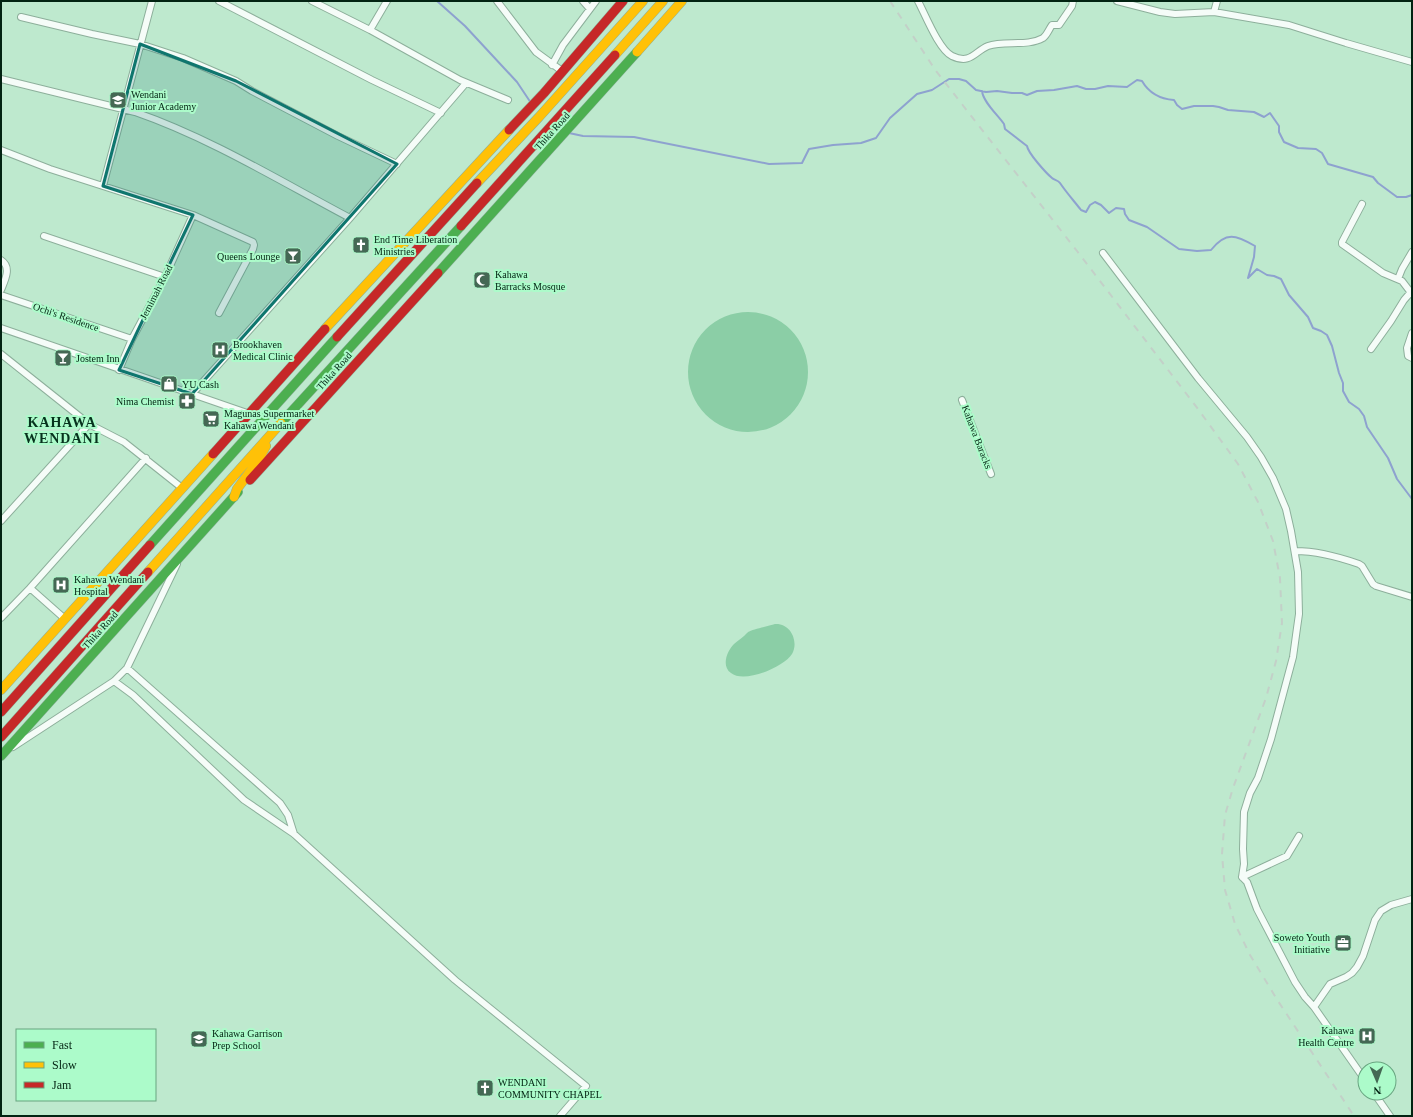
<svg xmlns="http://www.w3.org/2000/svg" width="1413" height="1117" font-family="'Times New Roman',serif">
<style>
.forest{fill:#8bcea6}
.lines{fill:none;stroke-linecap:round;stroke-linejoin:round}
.stream{stroke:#8ea2cf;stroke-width:2}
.street-casing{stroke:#8daf9b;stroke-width:8}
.fast-casing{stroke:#8daf9b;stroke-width:10}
.slow-casing{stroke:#8daf9b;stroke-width:10}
.jam-casing{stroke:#8daf9b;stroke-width:10}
.street{stroke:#f5fcf8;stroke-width:6}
.fast{stroke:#4caf50;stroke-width:9}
.slow{stroke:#ffc107;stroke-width:9}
.jam{stroke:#c62828;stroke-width:9}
.rail{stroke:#c3d0c8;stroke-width:2;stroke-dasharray:7 7;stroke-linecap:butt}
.marked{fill:#0f766e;fill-opacity:0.2;stroke:#0f766e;stroke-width:3;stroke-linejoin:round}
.labels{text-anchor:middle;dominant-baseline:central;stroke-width:4;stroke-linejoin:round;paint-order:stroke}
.poi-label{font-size:10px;fill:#022312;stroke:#acfbca;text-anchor:start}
.street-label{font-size:10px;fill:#022312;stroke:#acfbca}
.district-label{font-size:14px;font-weight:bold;letter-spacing:1px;fill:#07321d;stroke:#acfbca}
</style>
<rect width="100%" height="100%" fill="#bee9ce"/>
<path class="forest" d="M688 372a60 60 0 1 1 120 0a60 60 0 1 1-120 0Z
M775,624c16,-1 24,18 17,30 -8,13 -48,30 -61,19 -10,-7 -4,-22 3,-29 3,-3 7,-5 10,-8 0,0 4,-4 4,-4 5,-3 21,-6 27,-8z"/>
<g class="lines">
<path class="stream" d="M437,1l28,25 52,56 14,21
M982,91c1,11 16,24 22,33l1,5 22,17c1,7 19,27 25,32 2,2 6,2 8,5 6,9 14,18 21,27l5,2 4,-7 5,-3 6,3 8,8 7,-5 8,1 1,5 4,6 18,7 32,22 18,2 14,-1c15,-19 25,-15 44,-4l-1,11 -6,21 9,-9 10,6 7,1 7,3 8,16 19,22 5,11 8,3 6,4 5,11 7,27 4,10v8l6,11 10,7 5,7 3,11 21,31 9,21 15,20
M569,133l14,3 51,1 135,27 33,-1 7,-14 24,-4 28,-2 15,-5 14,-20 27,-24 15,-4 17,-11h10l7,2 10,9 10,2 11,-1 15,2h10l5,2 10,-4 17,-1 23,-4 9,3h9l13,-3 19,1 10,-7 5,1c7,12 18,18 32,19l3,5 5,4 12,-3h19l6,1 9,3 26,2 10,5 6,-4 9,13v6l5,10 14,6 18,1 6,4 6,11 45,13 5,6 19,14h9l6,-2"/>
<g class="street-casing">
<path id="street" d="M219,1l153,79 69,33
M312,1l58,29 90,50 48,20
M497,1l39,51 26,19
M583,1l7,8
M918,1c7,13 21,49 34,55 19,9 23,-5 36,-10 16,-6 39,1 55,-8 4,-3 6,-9 9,-13h7l13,-19 1,-5
M1117,1l43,11 15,2 39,-2 75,13 57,18 66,19
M1214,12l3,-11
M21,17l71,17 48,10 43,14 53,23 16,10 86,45 59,28
M370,30l17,-29
M552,65l11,-20 33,-44
M1,79l134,33c75,26 145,69 215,106
M1,150l49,19 143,46 60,27 1,3 -1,4 -34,64
M103,186l49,-185
M1362,204l-20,38v2l41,29 19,8 10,13
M44,236l121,41
M1103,253l95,125 49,59 14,20 12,21 13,31 5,22 7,41 1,42 -2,14 -4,29 -22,82 -13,39 -8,15 -6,19 -1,37 1,15 -2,13 5,5 10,27 38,73 10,15 9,10 51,73
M1,260c11,7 4,20 0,30
M1398,279l4,-10 10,-17
M1,295l131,44
M1,328l249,86
M1412,333l-5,15 1,8 4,2
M1371,349l20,-28 13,-21 7,-8
M1,354l88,70 35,18 58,46
M119,370l13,-31 33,-62 28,-62
M192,394l158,-176 116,-135
M962,400l29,74
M1,521l88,-97
M1295,551c22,0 44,6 64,13l3,2 11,18 3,2 36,11
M30,588l35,31
M1,618l29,-30 116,-130
M127,668l153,135 8,12 6,19
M114,681l19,14 111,105 50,34 161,146 131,106 -26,30
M13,747l101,-66 13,-13 50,-104
M1242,877l45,-21 12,-20
M1314,1007l16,-23 16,-7 6,-4 5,-6 6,-11 12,-36 6,-9 10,-6 21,-6
M1374,1093l16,23"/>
</g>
<g class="fast-casing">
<path id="fast" d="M438,273l199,-221
M281,423l180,-197
M150,545l187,-208
M1,756l237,-264"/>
</g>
<g class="slow-casing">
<path id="slow" d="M637,52l45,-51
M615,55l48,-54
M477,183l62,-66 104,-116
M325,329l184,-199
M234,497l3,-8 21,-28 8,-15
M148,572l133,-149
M1,690l212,-236"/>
</g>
<g class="jam-casing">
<path id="jam" d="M509,130l35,-37 79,-92
M461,226l154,-171
M337,337l140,-154
M213,454l112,-125
M250,480l188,-207
M1,712l149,-167
M1,737l147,-165"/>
</g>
<use href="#street" class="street"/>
<use href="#fast" class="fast"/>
<use href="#slow" class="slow"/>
<use href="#jam" class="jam"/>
<path class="rail" d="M890,1l46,70 141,180 121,158 40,55 20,38 15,39 7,37 2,45 -6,38 -10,37 -33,90 -8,27 -3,39 3,36 10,34 15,31 28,46 76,115"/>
</g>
<path class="marked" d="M140,44l96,37 161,83 -205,230 -73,-24 74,-155 -90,-29z"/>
<defs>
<g id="school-square" transform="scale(0.9)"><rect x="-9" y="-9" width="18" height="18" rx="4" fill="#446854" stroke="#acfbca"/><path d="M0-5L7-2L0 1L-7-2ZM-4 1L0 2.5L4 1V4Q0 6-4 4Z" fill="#fff"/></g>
<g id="church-square" transform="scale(0.9)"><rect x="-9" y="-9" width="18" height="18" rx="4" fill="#446854" stroke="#acfbca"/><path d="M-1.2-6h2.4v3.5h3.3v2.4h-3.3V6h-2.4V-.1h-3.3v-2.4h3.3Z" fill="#fff"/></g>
<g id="bar-square" transform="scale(0.9)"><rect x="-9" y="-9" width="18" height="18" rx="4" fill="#446854" stroke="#acfbca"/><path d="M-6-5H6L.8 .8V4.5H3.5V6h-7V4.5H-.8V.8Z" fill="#fff"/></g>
<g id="mosque-square" transform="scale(0.9)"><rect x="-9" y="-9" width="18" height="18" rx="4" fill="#446854" stroke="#acfbca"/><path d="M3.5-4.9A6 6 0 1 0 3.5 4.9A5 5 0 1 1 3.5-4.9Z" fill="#fff"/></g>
<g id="hospital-square" transform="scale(0.9)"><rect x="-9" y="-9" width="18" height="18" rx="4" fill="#446854" stroke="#acfbca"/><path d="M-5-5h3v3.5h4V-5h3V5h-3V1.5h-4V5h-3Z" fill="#fff"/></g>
<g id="shop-square" transform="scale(0.9)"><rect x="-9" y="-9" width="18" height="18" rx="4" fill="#446854" stroke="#acfbca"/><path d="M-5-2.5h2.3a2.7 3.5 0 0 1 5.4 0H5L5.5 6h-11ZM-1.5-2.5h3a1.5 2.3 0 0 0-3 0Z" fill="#fff"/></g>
<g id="pharmacy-square" transform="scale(0.9)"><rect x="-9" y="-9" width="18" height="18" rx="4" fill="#446854" stroke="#acfbca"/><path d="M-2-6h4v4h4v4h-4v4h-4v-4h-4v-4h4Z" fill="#fff"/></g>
<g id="supermarket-square" transform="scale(0.9)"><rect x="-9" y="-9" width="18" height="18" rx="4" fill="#446854" stroke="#acfbca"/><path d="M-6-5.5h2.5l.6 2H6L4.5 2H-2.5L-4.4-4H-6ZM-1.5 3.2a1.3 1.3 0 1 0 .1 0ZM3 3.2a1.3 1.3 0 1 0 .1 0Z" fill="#fff"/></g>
<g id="office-square" transform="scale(0.9)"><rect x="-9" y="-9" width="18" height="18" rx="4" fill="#446854" stroke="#acfbca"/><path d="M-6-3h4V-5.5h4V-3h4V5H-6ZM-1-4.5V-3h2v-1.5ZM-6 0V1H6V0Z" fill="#fff"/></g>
</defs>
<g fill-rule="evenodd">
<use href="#school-square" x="118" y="100"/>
<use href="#church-square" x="361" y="245"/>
<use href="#bar-square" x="293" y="256"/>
<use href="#mosque-square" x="482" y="280"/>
<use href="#hospital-square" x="220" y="350"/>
<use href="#bar-square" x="63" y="358"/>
<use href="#shop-square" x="169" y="384"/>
<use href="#pharmacy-square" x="187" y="401"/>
<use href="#supermarket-square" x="211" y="419"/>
<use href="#hospital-square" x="61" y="585"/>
<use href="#office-square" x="1343" y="943"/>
<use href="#hospital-square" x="1367" y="1036"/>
<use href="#school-square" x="199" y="1039"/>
<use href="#church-square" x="485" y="1088"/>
</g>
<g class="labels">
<g class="poi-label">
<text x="131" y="94">Wendani<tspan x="131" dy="12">Junior Academy</tspan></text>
<text x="374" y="239">End Time Liberation<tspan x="374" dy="12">Ministries</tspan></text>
<text x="280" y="256" text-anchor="end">Queens Lounge</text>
<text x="495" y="274">Kahawa<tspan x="495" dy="12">Barracks Mosque</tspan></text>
<text x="233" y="344">Brookhaven<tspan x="233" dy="12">Medical Clinic</tspan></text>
<text x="76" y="358">Jostem Inn</text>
<text x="182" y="384">YU Cash</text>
<text x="174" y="401" text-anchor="end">Nima Chemist</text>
<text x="224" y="413">Magunas Supermarket<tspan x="224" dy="12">Kahawa Wendani</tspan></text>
<text x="74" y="579">Kahawa Wendani<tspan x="74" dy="12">Hospital</tspan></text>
<text x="1330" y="937" text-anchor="end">Soweto Youth<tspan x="1330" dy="12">Initiative</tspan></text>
<text x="1354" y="1030" text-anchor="end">Kahawa<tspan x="1354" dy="12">Health Centre</tspan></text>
<text x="212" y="1033">Kahawa Garrison<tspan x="212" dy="12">Prep School</tspan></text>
<text x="498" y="1082">WENDANI<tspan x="498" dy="12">COMMUNITY CHAPEL</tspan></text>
</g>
<g class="street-label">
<text transform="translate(552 131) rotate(-48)">Thika Road</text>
<text transform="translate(156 292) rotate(-63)">Jemimah Road</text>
<text transform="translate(66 317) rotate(19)">Ochi's Residence</text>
<text transform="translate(334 371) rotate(-48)">Thika Road</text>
<text transform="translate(977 437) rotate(69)">Kahawa Baracks</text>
<text transform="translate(100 630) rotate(-48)">Thika Road</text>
</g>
<g class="district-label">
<text x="62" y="422">KAHAWA<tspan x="62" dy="16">WENDANI</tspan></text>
</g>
</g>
<rect width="1413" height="1117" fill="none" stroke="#022312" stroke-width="4"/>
<rect x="16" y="1029" width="140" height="72" fill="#acfbca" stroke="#68a580"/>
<rect x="24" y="1042" width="20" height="6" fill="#4caf50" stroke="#68a580"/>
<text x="52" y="1049" font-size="12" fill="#022312">Fast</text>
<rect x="24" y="1062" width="20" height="6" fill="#ffc107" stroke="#68a580"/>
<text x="52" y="1069" font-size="12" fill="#022312">Slow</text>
<rect x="24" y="1082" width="20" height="6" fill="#c62828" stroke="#68a580"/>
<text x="52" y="1089" font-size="12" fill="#022312">Jam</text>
<g transform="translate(1377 1081) rotate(178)"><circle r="19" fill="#acfbca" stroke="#68a580"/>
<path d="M0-3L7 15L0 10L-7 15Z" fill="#446854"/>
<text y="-6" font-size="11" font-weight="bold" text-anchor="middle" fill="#022312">N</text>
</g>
</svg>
